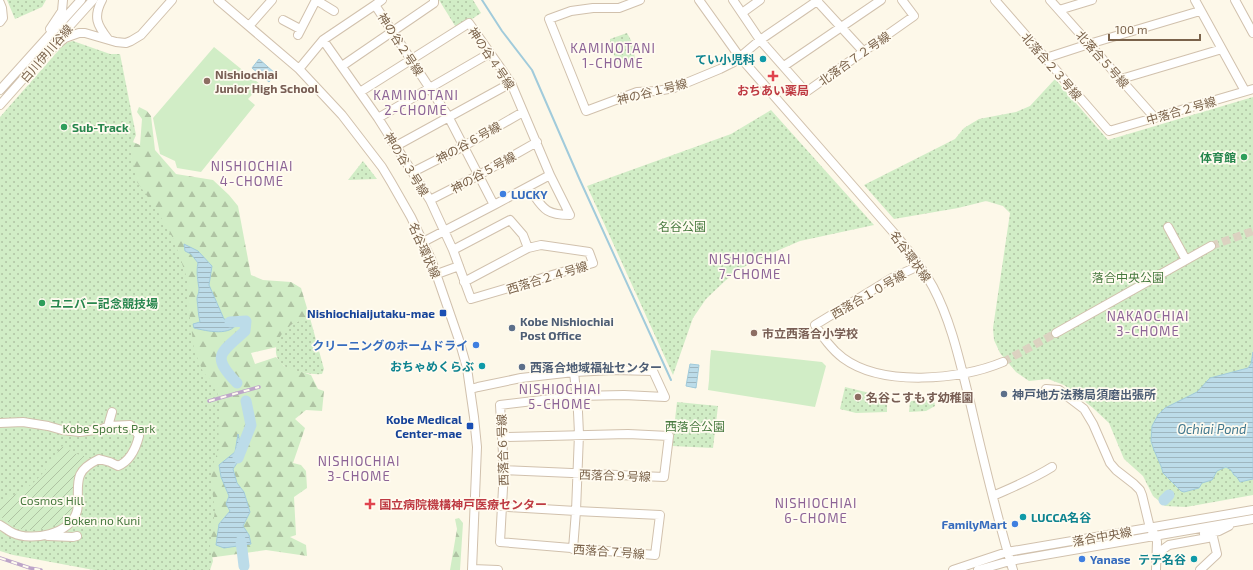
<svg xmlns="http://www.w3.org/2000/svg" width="1253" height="570" font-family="'Exo 2','Noto Sans JP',sans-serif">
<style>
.grass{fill:#d1edc6}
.forest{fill:url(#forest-firs);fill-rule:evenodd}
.park{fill:url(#park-dots)}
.garden{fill:url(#garden-furrows)}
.water{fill:url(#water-rules);stroke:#a1cbdb}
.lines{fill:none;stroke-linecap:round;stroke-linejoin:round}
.stream{stroke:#a1cbdb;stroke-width:2}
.river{stroke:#bcdce9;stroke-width:11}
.minor-tunnel{stroke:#dcd2c1;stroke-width:8;stroke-dasharray:8 4;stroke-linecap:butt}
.minor-casing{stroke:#d1c1ad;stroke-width:10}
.minor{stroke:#fff;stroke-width:8}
.rail-casing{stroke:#bda5c9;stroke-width:3.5}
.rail{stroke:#fffbf0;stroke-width:2;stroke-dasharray:6;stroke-linecap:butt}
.culture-dot{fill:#0f9aa8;stroke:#fffbf0;stroke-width:1.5}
.health-dot{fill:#e0444e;stroke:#fffbf0;stroke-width:1.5}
.education-dot{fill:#8d6e63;stroke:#fffbf0;stroke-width:1.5}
.leisure-dot{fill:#2e9e5b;stroke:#fffbf0;stroke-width:1.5}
.shop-dot{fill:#3f7fe0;stroke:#fffbf0;stroke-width:1.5}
.transit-dot{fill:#1a4fb4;stroke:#fffbf0;stroke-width:1.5}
.service-dot{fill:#5c6f8a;stroke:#fffbf0;stroke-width:1.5}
.labels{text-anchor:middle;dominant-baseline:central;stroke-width:3.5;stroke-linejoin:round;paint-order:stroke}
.street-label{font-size:12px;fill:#7a624a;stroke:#fffbf0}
.culture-label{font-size:12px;font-weight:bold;fill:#0d838f;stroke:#fffbf0;text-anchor:end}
.education-label{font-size:12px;font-weight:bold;fill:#785e54;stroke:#fffbf0;text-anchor:start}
.health-label{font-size:12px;font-weight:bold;fill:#be3a42;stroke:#fffbf0}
.leisure-label{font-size:12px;font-weight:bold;fill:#27864d;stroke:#fffbf0;text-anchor:start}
.shop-label{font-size:12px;font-weight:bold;fill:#366cbe;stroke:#fffbf0;text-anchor:start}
.park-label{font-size:12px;fill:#487a3f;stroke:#fffbf0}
.transit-label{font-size:12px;font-weight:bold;fill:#164399;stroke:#fffbf0;text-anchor:end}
.service-label{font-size:12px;font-weight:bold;fill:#4e5e75;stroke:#fffbf0;text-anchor:start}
.neighbourhood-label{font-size:13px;letter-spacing:1px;fill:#8c6396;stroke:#fffbf0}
.water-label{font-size:13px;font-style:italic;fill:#42788e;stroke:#fffbf0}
</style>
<defs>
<pattern id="forest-firs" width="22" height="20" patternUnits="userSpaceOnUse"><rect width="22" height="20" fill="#d1edc6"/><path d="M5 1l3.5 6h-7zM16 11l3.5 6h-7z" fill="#afc3a3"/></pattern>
<pattern id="park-dots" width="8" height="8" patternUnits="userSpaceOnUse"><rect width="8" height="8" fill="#d1edc6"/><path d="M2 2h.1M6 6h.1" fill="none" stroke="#afc3a3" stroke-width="1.8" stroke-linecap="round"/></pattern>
<pattern id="garden-furrows" width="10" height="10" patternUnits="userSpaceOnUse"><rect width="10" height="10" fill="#d1edc6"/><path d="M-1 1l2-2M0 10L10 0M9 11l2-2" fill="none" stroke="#afc3a3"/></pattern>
<pattern id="water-rules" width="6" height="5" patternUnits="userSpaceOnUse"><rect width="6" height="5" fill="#bcdce9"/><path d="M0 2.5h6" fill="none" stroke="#9eb6bf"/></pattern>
</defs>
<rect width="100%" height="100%" fill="#fdf8e9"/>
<path class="grass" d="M214,47l47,38 -13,14 7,6 -54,67 -24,-4 -2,-7 -15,-7 -7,-36z
M711,350l111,12 4,4 -11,41 -107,-17c2,-13 1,-26 3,-40z"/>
<path class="forest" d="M139,107l8,4 4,5 4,34 21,24 37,6 16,15 9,11 13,69 12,5 28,2 10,6 9,30 -19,7 -14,22 -26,6 4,11 21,-7 8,9 27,9 7,14 6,2 -2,20 -16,-1 -11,9 10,9 -12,35 8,2 5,6 1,17 -13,9 2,38 -6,2 16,8 1,11 -41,-6 -58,8 -62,12v-334l-18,-96 12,5 2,-26 -5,-7zM191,254l21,12 -3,19 15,34 8,2 8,-2 -3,6 -8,5 -29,-8c-2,-8 -2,-15 -3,-23 0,-3 2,-6 2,-9 -1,-9 -3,-18 -1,-27zM238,436v26l-5,7 4,14 7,9 6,20 -7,14 6,9 -30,-11 11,-13 -4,-7 3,-8 -10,-30 16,-14z
M459,518l4,5 -3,47h-10l7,-41 -2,-10z"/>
<path class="park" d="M7,0h39l-4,7 -27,12z
M439,0h34l8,13 -24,16z
M627,33l7,13 1,16 -15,6 -10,-22v-7z
M73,41l37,13h10l16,81 -6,14 7,33 18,25 19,33 15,44v27l5,38 9,23 13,14 5,25 -3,18 2,17 -8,21 -1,16 4,27 -5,36 3,15 -3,9h-116l-81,-15 -13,-4v-434l65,-74z
M1055,79l53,61 145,-43v398l-67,12 -21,-1 -12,-10 -10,-20 -19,-17 -15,-36 -16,-15 -29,-23 -16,-6 -19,2 -13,-9 -16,-19 -6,-13 -1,-12 17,-115 -7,-7 -17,-5 -28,7 -64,11 -30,-34 91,-46 9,-11 15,-9 37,-7 14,-6z
M771,110l103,115 -74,16 -28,12 -25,12 -21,15 -20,19 -13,19 -20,57 -86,-189 144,-52z
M363,161l14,18 -29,1z
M310,318l14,51 -2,5c-10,1 -32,-3 -39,-9 -14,-11 -5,-31 7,-39 5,-4 14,-6 20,-8z
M845,387l33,8v6l9,2v9l-31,1 -16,-4z
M934,400l1,6 -9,5 -17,1 1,-11z
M677,402l41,4 -5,42 -41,-2z"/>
<path class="garden" d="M62,446l12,7 19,6 -8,5 -9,42 -5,12c-14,7 -36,16 -52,10 -7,-3 -13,-8 -19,-12v-14c8,-6 17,-7 25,-13 16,-10 27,-28 37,-43z"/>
<path class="water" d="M259,59l17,15 -7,8 -17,-14z
M184,244l14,7 14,15 -3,19 15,34 8,2 14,-2 -4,4 -4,-1c-7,15 -31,9 -44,6l-1,-4 7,-2c-2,-8 -2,-15 -3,-23 0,-3 2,-6 2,-10 -1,-8 -3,-17 -1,-26l-7,-9 -6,-3z
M1253,352v127l-13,3 -3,-5 -3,-2 -3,-5 -5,-3 -9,4 -5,9 -10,3 -3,5 -15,4 -3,-1 -18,-18 -2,-7 -7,-16 -3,-9 1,-15 6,-11 7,-7 32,-16 13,-14 38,-10 3,-4z
M690,364l9,1 -3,23 -10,-2z
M238,434c5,19 6,19 -5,35l4,14 7,9 6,20 -7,14 6,9 2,9 -27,4 -8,-3 3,-21 11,-13 -4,-7 3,-8 -8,-19 -2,-12 16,-13z"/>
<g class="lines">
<path class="stream" d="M482,0l20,31 30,39 47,108 92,202"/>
<path class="river" d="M230,322l16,-1 -1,10c-24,22 -35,24 -8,52
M238,458l13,-33 -5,-24
M1164,500l5,-5
M241,541l3,25"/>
<path class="minor-tunnel" d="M1211,246l42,-15
M1003,362l53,-29"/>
<g class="minor-casing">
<path id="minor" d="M102,0c-9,17 -5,25 6,39
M218,0l81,69 43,46 40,52 9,15 20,35 20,42 28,81 8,28 7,49 3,30 -5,123
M316,0l18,11
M640,0l-21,8h-26l-22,3 -22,8 37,92 51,-19 20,-1 17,-3 46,-19 14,-7 26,-22 57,-39 -1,-1
M699,0l40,56 155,177c14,17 28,34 39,54 19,36 27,76 37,115 13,56 26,113 43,168
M733,0l27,40 46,52 108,-76 -12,-16
M818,0l-1,1 46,50
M995,0l114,131 144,-42
M1050,0l105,118
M1195,0l50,91
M1235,0l18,33
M0,3l2,5 1,10 -3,4
M375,5l7,-5
M1059,10l33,-10
M742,13l18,-13
M283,20l17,9
M249,26l23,-26
M50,29l12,-18 1,-11
M298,35l18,-35
M57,40l36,-40
M323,40l55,78 52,82 23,50 18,49 122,-36 -4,-11 -48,-7 -13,3 -64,34
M44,55l21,-17 14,-5h6l31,9 10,1 5,-2 10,-6 31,-35
M1046,58l43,-14 111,-33
M342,66l92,-63v-3
M784,66l97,-66
M299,69l24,-29 52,-35 73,111 46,89 -71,37
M1121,79l101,-30
M0,90l81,-90
M360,92l109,-69 42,60 39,92 -56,30
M0,105l47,-53
M378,118l112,-65
M396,146l115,-63
M413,172l51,-26 59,-34
M528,187c15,20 15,28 42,28l-20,-40
M430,200l49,-25 58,-33
M1168,227l18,33
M453,250l57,-30 13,15 5,13
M917,262l-5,7 -20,9 -77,47c8,12 16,24 28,33 39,29 117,22 160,4
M437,274l22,-8
M1056,333l155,-87
M471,389l7,-2 43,-9 53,-6 4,40 1,22 -3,77 -101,-6
M1046,389l13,1 25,19 9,15 17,39 6,7 18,14 6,6 2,5 8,33 6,8 1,6 -1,28
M0,423l23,-1 25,4 14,4 18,2 22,-3 6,-3 22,-1 5,5 4,6c-3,12 -9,25 -21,30l-8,-4 -11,-3c-21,10 -22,18 -21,40 0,4 0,8 -1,12 -6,23 -45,31 -64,22 -5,-2 -9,-6 -13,-8
M108,426l4,-14
M503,437l125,-3 41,2 -5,41 -160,-7
M993,496c20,-9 40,-17 59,-29
M1204,534l15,-3 10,-5
M48,536l25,1 4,-1
M573,549l3,-38 84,4 -5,40 -155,-13 4,-72 -4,-65 76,-9 48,-1 41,2 -12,-26 -40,-1 -39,2
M1162,559v-9l7,-5 44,-8 4,17 -17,16
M472,569l26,1
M953,570l54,-18 246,-42
M978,570l32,-9 243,-42"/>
</g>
<use href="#minor" class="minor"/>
<g class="rail-casing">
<path id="rail" d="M209,401l50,-14
M0,558l30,10 11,2"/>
</g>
<use href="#rail" class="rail"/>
</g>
<g class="culture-dot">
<circle cx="763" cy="59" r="4"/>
<circle cx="482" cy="366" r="4"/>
<circle cx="1023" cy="517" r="4"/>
<circle cx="1194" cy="559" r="4"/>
</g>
<g class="health-dot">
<path d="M771 70h4v4h4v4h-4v4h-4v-4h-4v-4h4z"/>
<path d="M368 498h4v4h4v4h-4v4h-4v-4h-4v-4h4z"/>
</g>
<g class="education-dot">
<circle cx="207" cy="81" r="4"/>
<circle cx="754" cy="333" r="4"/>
<circle cx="858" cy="397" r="4"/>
</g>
<g class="leisure-dot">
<circle cx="64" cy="127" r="4"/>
<circle cx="1244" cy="157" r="4"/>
<circle cx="42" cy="303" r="4"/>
</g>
<g class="shop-dot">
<circle cx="503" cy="194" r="4"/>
<circle cx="476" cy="345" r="4"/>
<circle cx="1015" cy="524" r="4"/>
<circle cx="1082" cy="559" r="4"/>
</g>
<g class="transit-dot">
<rect x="439" y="309" width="8" height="8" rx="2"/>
<rect x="466" y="422" width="8" height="8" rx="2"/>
</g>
<g class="service-dot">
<circle cx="512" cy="328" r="4"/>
<circle cx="522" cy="367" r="4"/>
<circle cx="1004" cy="394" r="4"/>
</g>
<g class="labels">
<g class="street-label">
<text transform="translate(401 44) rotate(57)">神の谷２号線</text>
<text transform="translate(46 53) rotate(-49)">白川伊川谷線</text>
<text transform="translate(492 58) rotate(56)">神の谷４号線</text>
<text transform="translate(854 58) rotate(-35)">北落合７２号線</text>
<text transform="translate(1103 59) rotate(48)">北落合５号線</text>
<text transform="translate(1052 66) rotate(49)">北落合２３号線</text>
<text transform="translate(652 91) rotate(-14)">神の谷１号線</text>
<text transform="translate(1181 110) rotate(-16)">中落合２号線</text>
<text transform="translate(468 142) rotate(-29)">神の谷６号線</text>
<text transform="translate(407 164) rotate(58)">神の谷３号線</text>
<text transform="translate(483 172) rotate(-29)">神の谷５号線</text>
<text transform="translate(425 250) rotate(66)">名谷環状線</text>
<text transform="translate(911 256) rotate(54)">名谷環状線</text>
<text transform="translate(547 277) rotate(-17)">西落合２４号線</text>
<text transform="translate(868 294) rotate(-30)">西落合１０号線</text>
<text transform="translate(502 450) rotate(-92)">西落合６号線</text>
<text transform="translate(615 475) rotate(2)">西落合９号線</text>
<text transform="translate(1102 536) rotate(-10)">落合中央線</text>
<text transform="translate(609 551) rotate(4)">西落合７号線</text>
</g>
<g class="culture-label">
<text x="755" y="59">てい小児科</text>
<text x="474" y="366">おちゃめくらぶ</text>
<text x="1031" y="517" text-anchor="start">LUCCA名谷</text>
<text x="1186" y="559">テテ名谷</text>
</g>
<g class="education-label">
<text x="215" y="74">Nishiochiai<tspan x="215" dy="14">Junior High School</tspan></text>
<text x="762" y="333">市立西落合小学校</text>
<text x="866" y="397">名谷こすもす幼稚園</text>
</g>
<g class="health-label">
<text x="773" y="90">おちあい薬局</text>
<text x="379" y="504" text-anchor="start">国立病院機構神戸医療センター</text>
</g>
<g class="leisure-label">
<text x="72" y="127">Sub-Track</text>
<text x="1236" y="157" text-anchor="end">体育館</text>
<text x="50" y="303">ユニバー記念競技場</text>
</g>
<g class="shop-label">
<text x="511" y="194">LUCKY</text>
<text x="468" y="345" text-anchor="end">クリーニングのホームドライ</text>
<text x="1007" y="524" text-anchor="end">FamilyMart</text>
<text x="1090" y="559">Yanase</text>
</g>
<g class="park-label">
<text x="682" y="226">名谷公園</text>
<text x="1128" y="277">落合中央公園</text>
<text x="695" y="426">西落合公園</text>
<text x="109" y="428">Kobe Sports Park</text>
<text x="52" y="500">Cosmos Hill</text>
<text x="102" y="520">Boken no Kuni</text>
</g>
<g class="transit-label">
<text x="435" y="313">Nishiochiaijutaku-mae</text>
<text x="462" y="419">Kobe Medical<tspan x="462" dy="14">Center-mae</tspan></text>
</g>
<g class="service-label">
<text x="520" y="321">Kobe Nishiochiai<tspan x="520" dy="14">Post Office</tspan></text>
<text x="530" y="367">西落合地域福祉センター</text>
<text x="1012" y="394">神戸地方法務局須磨出張所</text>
</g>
<g class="neighbourhood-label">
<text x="613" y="48">KAMINOTANI<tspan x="613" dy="15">1-CHOME</tspan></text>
<text x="416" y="95">KAMINOTANI<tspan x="416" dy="15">2-CHOME</tspan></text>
<text x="252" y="166">NISHIOCHIAI<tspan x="252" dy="15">4-CHOME</tspan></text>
<text x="750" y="259">NISHIOCHIAI<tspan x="750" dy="15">7-CHOME</tspan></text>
<text x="1148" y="316">NAKAOCHIAI<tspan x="1148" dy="15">3-CHOME</tspan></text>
<text x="560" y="389">NISHIOCHIAI<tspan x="560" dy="15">5-CHOME</tspan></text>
<text x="359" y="461">NISHIOCHIAI<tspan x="359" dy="15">3-CHOME</tspan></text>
<text x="816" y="503">NISHIOCHIAI<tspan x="816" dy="15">6-CHOME</tspan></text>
</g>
<g class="water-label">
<text x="1212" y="429">Ochiai Pond</text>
</g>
</g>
<path d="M1109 34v6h91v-6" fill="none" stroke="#7a624a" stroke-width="2"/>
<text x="1115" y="34" font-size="12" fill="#7a624a" stroke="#fffbf0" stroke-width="3" paint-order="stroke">100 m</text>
</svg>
